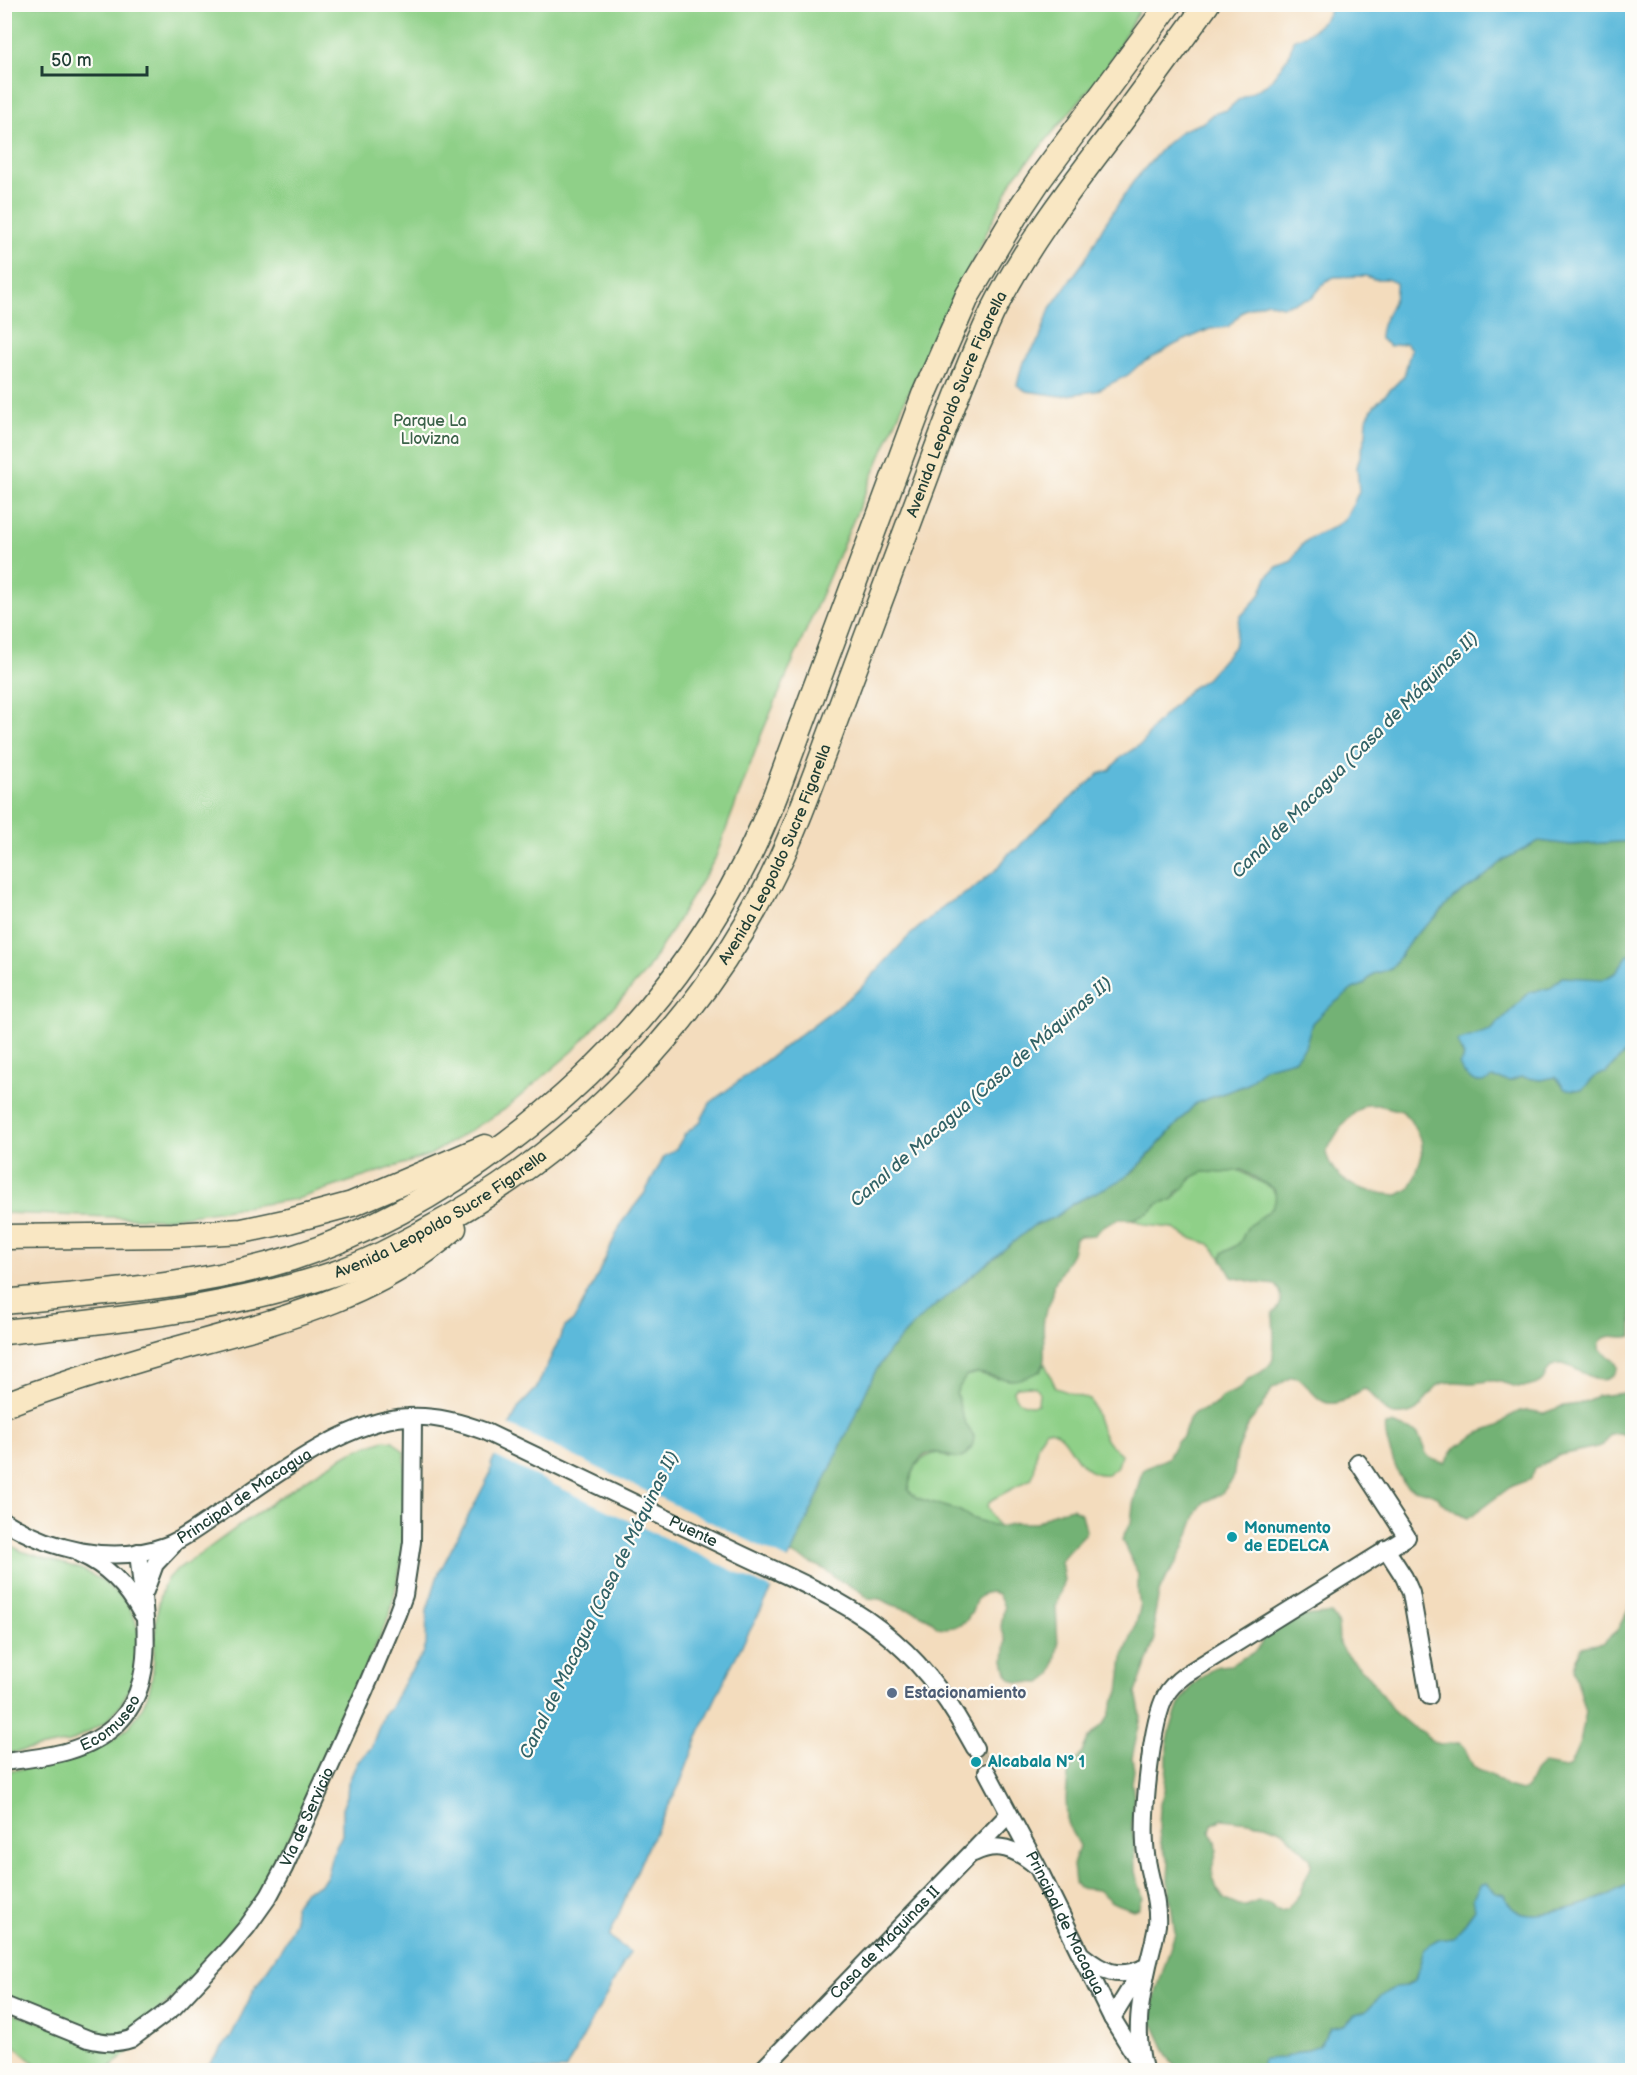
<svg xmlns="http://www.w3.org/2000/svg" width="1637" height="2075" font-family="'Balsamiq Sans',sans-serif">
<style>
.green{fill:#8fd088;stroke:#57865e;stroke-width:1.5;fill-rule:evenodd}
.forest{fill:#73b274;stroke:#497854;stroke-width:1.5;fill-rule:evenodd}
.water{fill:#5cb9da;stroke:#3e7b87;stroke-width:1.5}
.pier{fill:#f3dcbd}
.lines{fill:none;stroke-linecap:round;stroke-linejoin:round}
.street-tunnel{stroke:#c9bca2;stroke-width:16;stroke-dasharray:16 8;stroke-linecap:butt}
.street-casing{stroke:#3f5549;stroke-width:20}
.secondary-casing{stroke:#3f5549;stroke-width:27}
.street{stroke:#fff;stroke-width:16}
.secondary{stroke:#f9e7c3;stroke-width:24}
.culture-dot{fill:#0f9aa8;stroke:#fdfcf7;stroke-width:2}
.service-dot{fill:#5c6f8a;stroke:#fdfcf7;stroke-width:2}
.labels{text-anchor:middle;dominant-baseline:central;stroke-width:4.5;stroke-linejoin:round;paint-order:stroke}
.street-label{font-size:16px;fill:#1f3d34;stroke:#fdfcf7}
.park-label{font-size:16px;fill:#3b6249;stroke:#fdfcf7}
.culture-label{font-size:16px;font-weight:bold;fill:#0d838f;stroke:#fdfcf7;text-anchor:start}
.service-label{font-size:16px;font-weight:bold;fill:#4e5e75;stroke:#fdfcf7;text-anchor:start}
.water-label{font-size:18px;font-style:italic;fill:#316266;stroke:#fdfcf7}
</style>
<rect width="100%" height="100%" fill="#fdfcf7"/>
<filter id="ink" filterUnits="userSpaceOnUse"><feTurbulence type="fractalNoise" baseFrequency=".0167" numOctaves="2"/><feDisplacementMap in="SourceGraphic" scale="12" xChannelSelector="R" yChannelSelector="G"/><feConvolveMatrix kernelMatrix="1 2 1 2 8 2 1 2 1" color-interpolation-filters="sRGB"/></filter>
<filter id="wash" filterUnits="userSpaceOnUse"><feTurbulence type="fractalNoise" baseFrequency=".008" numOctaves="4" result="noise"/><feDisplacementMap in="SourceGraphic" scale="24" xChannelSelector="R" yChannelSelector="G"/><feGaussianBlur stdDeviation="1.35" result="paint"/><feColorMatrix in="noise" values="0 0 0 0 0 0 0 0 0 0 0 0 0 0 0 0 0 1.4 0 .05"/><feComposite in="paint" operator="in"/></filter>
<g filter="url(#wash)">
<rect width="100%" height="100%" fill="#f3dcbd"/>
<path class="green" d="M5,5h1137l-37,66 -92,108 -108,221 -143,333 -47,126 -69,113 -73,79 -69,59 -74,45 -133,44 -134,20 -158,-6z
M1235,1170c9,1 13,7 21,10 21,8 29,20 8,37 -5,3 -12,5 -16,10 -4,4 -5,12 -9,16 -4,4 -11,7 -16,10l-1,6 -12,-15 -20,-6 -18,-10 -26,-3 -14,-6 18,-7 9,-9 13,-3 25,-27c13,-3 26,2 38,-3z
M1045,1364l11,24 34,12c8,13 9,33 20,45 3,3 7,5 11,9l-3,12 -11,8c-35,4 -34,-46 -61,-44l-9,15 -3,28 -3,6 -40,21 -4,6 11,21 -27,-9 -11,-7 -43,-13 -9,-8c4,-19 8,-33 30,-37l11,5 25,-22c-13,-16 -12,-24 -18,-43l9,-17 13,-3 19,6 44,-8zM1029,1386l6,1 4,5 -1,12c-10,3 -23,-1 -25,-13l4,-4z
M384,1440l9,1 12,12 -1,98 -14,63 -121,269 -39,54 -53,57 -39,35 -16,7 -27,-1 -90,-37 -1,-226c65,-12 140,-21 149,-101 3,-31 0,-61 13,-90 4,-9 27,-22 36,-28 38,-28 76,-56 116,-81 11,-6 21,-13 32,-19 10,-5 22,-8 34,-13z
M4,1541l17,10 60,18 19,10 27,23 8,17 4,15 -3,42 -16,30 -14,16 -36,20 -65,12z
M5,2011l117,37 19,-6 -34,28h-64l-38,-32z"/>
<path class="forest" d="M1539,841l32,4 61,-4v114l-4,1 -12,17 -12,7 -42,-3 -12,11 -20,4 -39,38 -34,12 7,16 28,20 18,3 11,-4 19,3 16,-3 9,12 17,1 16,-16 8,-1 20,-21 6,-1v285c-11,4 -23,-5 -32,6l-1,7 15,12 4,6c-14,33 -45,-10 -64,-2 -12,5 -2,17 -27,22 -11,2 -20,-4 -31,-6 -8,-1 -15,2 -23,2 -10,0 -21,-3 -32,1 -18,7 -14,34 -46,31 -14,-1 -17,-19 -30,-26 -9,3 -14,8 -21,11 -24,12 -31,-11 -46,-22l-7,-1 -19,12 -11,20 -12,14 -12,30 -4,26 -12,15 -17,8 -6,8 -14,37 -10,20 -8,10 -7,15 -5,27 1,20 -19,53 5,25 -9,41 2,12 -2,13 2,13 -2,32 2,12 1,32 8,25 -4,11 -6,2 -21,-8 -14,-12 -19,-2 -4,-5 -2,-18 6,-19 -8,-15 -4,-12 -1,-20 2,-24 6,-12 6,-7 8,-17 18,-18 3,-6 5,-15 5,-8 4,-34 13,-34 4,-16 -2,-15v-19l-16,-34 2,-6 7,-11 2,-18 8,-30 3,-6 24,-11 9,-17 6,-4 6,-18 5,-6 19,-7 5,-3 3,-6 19,-8 8,-10 12,-6 10,-8 3,-6 1,-20 -1,-26c10,-8 11,-18 3,-28l-18,-2 -26,-6 -10,-18 1,-6c5,-3 13,-6 16,-10 5,-5 5,-13 10,-17 13,-12 32,-16 25,-37l-32,-19 -19,3 -20,-1 -12,6 -7,10 -6,3 -6,9 -13,3 -9,9 -18,7h-14l-13,6 -11,10 -14,1 -5,3 -3,14 -19,33c2,12 -7,21 -9,32 -3,16 4,38 -3,53 -8,3 -19,9 -28,9 -15,0 -34,-12 -47,-4l-10,17c6,19 5,27 18,43 0,10 -5,16 -12,22 -12,0 -13,-2 -23,-5 -22,-4 -28,22 -31,37l9,8 43,13 11,7 27,9 18,-4h20l17,-10 19,-5 10,6 4,17c-7,12 -18,18 -25,30l3,19 -8,27 2,39 -5,24 -3,6 -9,7 -24,-1 -6,-3 -4,-6 -3,-13 2,-19 -5,-14 3,-20 -6,-13 -6,-2 -7,1 -9,7 -4,12 -6,9 -12,6 -10,1 -6,-1 -10,-9 -12,-6 -23,-7 -13,-6 -12,-1 -11,-9 -21,-10 -10,-9 -35,-16 84,-182 14,-21 32,-34 112,-91 22,-9 19,-14 47,-23 15,-10 60,-67 50,-18 17,-17 31,-8 11,-13 7,-24 12,-12 29,-22 10,-4 10,-11 18,-5 22,-32 22,-19 18,-20 25,-16 27,-23zM1366,1105h12l24,6 8,9 12,22v13l-7,23 -6,11 -11,6c-31,-2 -63,-9 -72,-42 10,-20 20,-37 40,-48z
M1625,1393l7,3v42l-12,-5 -10,1 -7,11 -6,2 -37,8 -25,13 -4,11 -19,7 -44,32c-5,-2 -24,-13 -28,-17 -4,-4 0,-4 -6,-6 -8,-5 -19,-4 -27,-9 -9,-7 -24,-50 -21,-61l6,-1 25,9c12,19 2,24 28,30l11,-16 23,-14 20,-7 9,-9 12,-6 6,-1 18,3 19,-7 16,-2 18,-8z
M1632,1601v282c-23,14 -91,41 -117,27 -6,-4 -8,-9 -10,-16l-9,-2 -10,-9 -11,26 -21,29 -16,2 -14,9 -9,32 -40,20 -10,11 -10,2 -12,11 -13,3 -10,17 -37,13 -19,1 -3,11h-82l-8,-8 -22,-47 26,-82 -7,-52 1,-19 -8,-18 -2,-13 1,-27 4,-13 3,-25v-20l4,-19 8,-23 13,-18 21,-18 6,-2 13,-1c7,-7 16,-8 24,-14 6,-5 6,-15 12,-20 18,-15 41,-16 63,-17 12,13 5,19 9,32 1,3 23,26 26,27l28,39 17,14 12,6 10,10 6,2 20,-1 5,4 9,19 5,4 13,5 16,12 14,4 5,-2 8,-17 10,-8 20,4 6,-3 10,-23 6,-30 -12,-42 2,-12 6,-11 20,-4 15,-12zM1223,1819l42,5 18,7 24,24 4,5v6l-12,29 -12,14 -6,2 -7,-2 -4,-4 -12,-4 -12,5h-7l-14,-6 -8,-11 -4,-12 -1,-9 5,-18 -1,-8 -6,-11 2,-7z"/>
<path class="water" d="M1333,5h299v836l-61,4 -32,-4 -34,18 -27,23 -25,16 -18,20 -22,19 -22,32 -18,5 -10,11 -10,4 -29,22 -12,12 -7,24 -11,13 -30,8 -18,17 -50,18 -60,66 -15,11 -47,23 -19,14 -22,9 -112,91 -32,34 -14,21 -84,182 -59,110 -30,63 -22,57 -34,66 -37,87 21,15 -65,118h-361l26,-32 26,-52 27,-40 12,-26 -1,-14 3,-5 8,-10 13,-5 8,-8 6,-23 10,-20v-26l5,-13 1,-13 9,-20 14,-15 13,-35 6,-4 16,-31 17,-24 3,-9 1,-35 11,-35 52,-101 1,-10 28,-57 17,-18 29,-62 8,-6 19,-34 30,-65 22,-28 20,-37 12,-8 9,-15 15,-12 10,-19 149,-113 50,-54 36,-31 25,-14 28,-23 12,-16 7,-3 14,-16 68,-59 11,-4 11,-13 22,-14 11,-17 35,-36 18,-12 27,-31 6,-30 20,-22 7,-18 10,-10 15,-6c14,-32 32,-23 51,-41 9,-8 10,-18 16,-28l-2,-25 9,-32 1,-17 7,-12 30,-30 7,-27 -5,-6 -16,3 -10,-7c-1,-21 18,-34 16,-56l-9,-4h-14l-7,-3 -32,1 -8,4 -14,17 -30,8 -15,-4 -23,8 -16,17 -18,2 -34,15 -37,21 -11,10 -32,16 -35,5 -35,-5 -9,-6 5,-20 18,-27 10,-30 35,-48 18,-33 30,-45 32,-37 18,-15 19,-7 11,-9 14,-4 11,-10 30,-16 21,-28 4,-16c21,-8 30,-15 40,-35z
M1628,955h4v96l-6,1 -20,21 -8,1 -16,16 -17,-1 -9,-12 -16,3 -19,-3 -11,4 -18,-3c-14,10 -28,0 -33,-14l5,-7 -7,-16 34,-11 39,-38 20,-4 12,-11 42,2 12,-6z
M1486,1883l10,9 9,2c2,7 4,12 10,16 26,14 94,-13 117,-27v187h-371l2,-11 20,-1 37,-13 10,-17 13,-3 12,-11 10,-2 10,-11 20,-14 12,-1 8,-5 9,-32 14,-9 16,-2 21,-29 -2,-11 8,-14z"/>
<path class="pier" d="M507,1424l284,137 -16,30 -283,-136z"/>
</g>
<g filter="url(#ink)">
<g class="lines">
<path class="street-tunnel" d="M975,1748l12,24"/>
<g class="street-casing">
<g id="street">
<path id="s1" d="M4,1521c47,29 108,44 161,25 20,-7 37,-22 55,-33 52,-35 125,-93 188,-96 26,-2 52,5 76,14 82,39 164,79 246,118 55,27 117,50 163,91 37,32 59,66 82,108"/>
<path d="M1386,1549l18,28 7,16 18,103"/>
<path d="M80,1554c28,12 48,34 62,60"/>
<path d="M145,1591l10,-27 18,-19"/>
<path id="s2" d="M4,1762c22,-3 44,-5 64,-11 100,-30 78,-120 70,-199"/>
<path id="s3" d="M987,1772l50,94 75,152 26,42"/>
<path d="M974,1853c23,-12 42,-4 61,12"/>
<path d="M1083,1956c20,16 34,22 59,13"/>
<path id="s4" d="M4,2005l84,34c16,4 28,5 43,0l43,-32 56,-60 17,-20 22,-31 15,-28 80,-176 33,-78 7,-19 8,-53 1,-125"/>
<path d="M1112,2018l31,-50"/>
<path d="M1144,2069c-10,-36 -4,-68 4,-104 3,-13 7,-26 9,-40 2,-28 -11,-54 -12,-81 -2,-32 6,-122 21,-149 4,-8 11,-14 19,-20l222,-138 -49,-75"/>
<path id="s5" d="M762,2070l247,-256"/>
</g>
</g>
<g class="secondary-casing">
<g id="secondary">
<path d="M4,1237l169,-2 69,-4 47,-10 63,-17 133,-57"/>
<path d="M4,1302c96,-10 195,-15 288,-44 78,-25 150,-66 216,-116 120,-91 212,-205 267,-346l149,-401 44,-100 47,-79 24,-36 130,-176"/>
<path id="s6" d="M4,1332c113,-12 225,-23 332,-59 31,-10 60,-26 88,-41 156,-83 286,-217 359,-378 20,-44 36,-90 53,-135 31,-81 60,-163 91,-244 20,-55 40,-109 65,-162 30,-60 71,-115 112,-169 35,-46 69,-93 103,-140"/>
<path d="M4,1405c54,-21 110,-38 165,-54 100,-28 206,-51 285,-123"/>
</g>
</g>
<use href="#street" class="street"/>
<use href="#secondary" class="secondary"/>
</g>
</g>
<g class="culture-dot">
<circle cx="1232" cy="1537" r="6"/>
<circle cx="976" cy="1762" r="6"/>
</g>
<circle class="service-dot" cx="892" cy="1693" r="6"/>
<g class="labels">
<g class="street-label">
<text stroke="none"><textPath href="#s6" startOffset="1448">Avenida Leopoldo Sucre Figarella</textPath></text>
<text stroke="none"><textPath href="#s6" startOffset="962">Avenida Leopoldo Sucre Figarella</textPath></text>
<text stroke="none"><textPath href="#s6" startOffset="458">Avenida Leopoldo Sucre Figarella</textPath></text>
<text stroke="none"><textPath href="#s1" startOffset="262">Principal de Macagua</textPath></text>
<text stroke="none"><textPath href="#s1" startOffset="756">Puente</textPath></text>
<text stroke="none"><textPath href="#s2" startOffset="117">Ecomuseo</textPath></text>
<text stroke="none"><textPath href="#s4" startOffset="422">Vía de Servicio</textPath></text>
<text stroke="none"><textPath href="#s3" startOffset="170">Principal de Macagua</textPath></text>
<text stroke="none"><textPath href="#s5" startOffset="177">Casa de Máquinas II</textPath></text>
</g>
<g class="park-label">
<text x="430" y="421">Parque La<tspan x="430" dy="18">Llovizna</tspan></text>
</g>
<g class="culture-label">
<text x="1244" y="1528">Monumento<tspan x="1244" dy="18">de EDELCA</tspan></text>
<text x="988" y="1762">Alcabala Nº 1</text>
</g>
<g class="service-label">
<text x="904" y="1693">Estacionamiento</text>
</g>
<g class="water-label">
<text transform="translate(1355 755) rotate(-45)">Canal de Macagua (Casa de Máquinas II)</text>
<text transform="translate(981 1092) rotate(-41)">Canal de Macagua (Casa de Máquinas II)</text>
<text transform="translate(599 1605) rotate(-64)">Canal de Macagua (Casa de Máquinas II)</text>
</g>
</g>
<rect width="1637" height="2075" fill="none" stroke="#fdfcf7" stroke-width="24"/>
<path d="M42 66v9h105v-9" fill="none" stroke="#1f3d34" stroke-width="3"/>
<text x="51" y="66" font-size="18" fill="#1f3d34" stroke="#fdfcf7" stroke-width="4.5" paint-order="stroke">50 m</text>
</svg>
